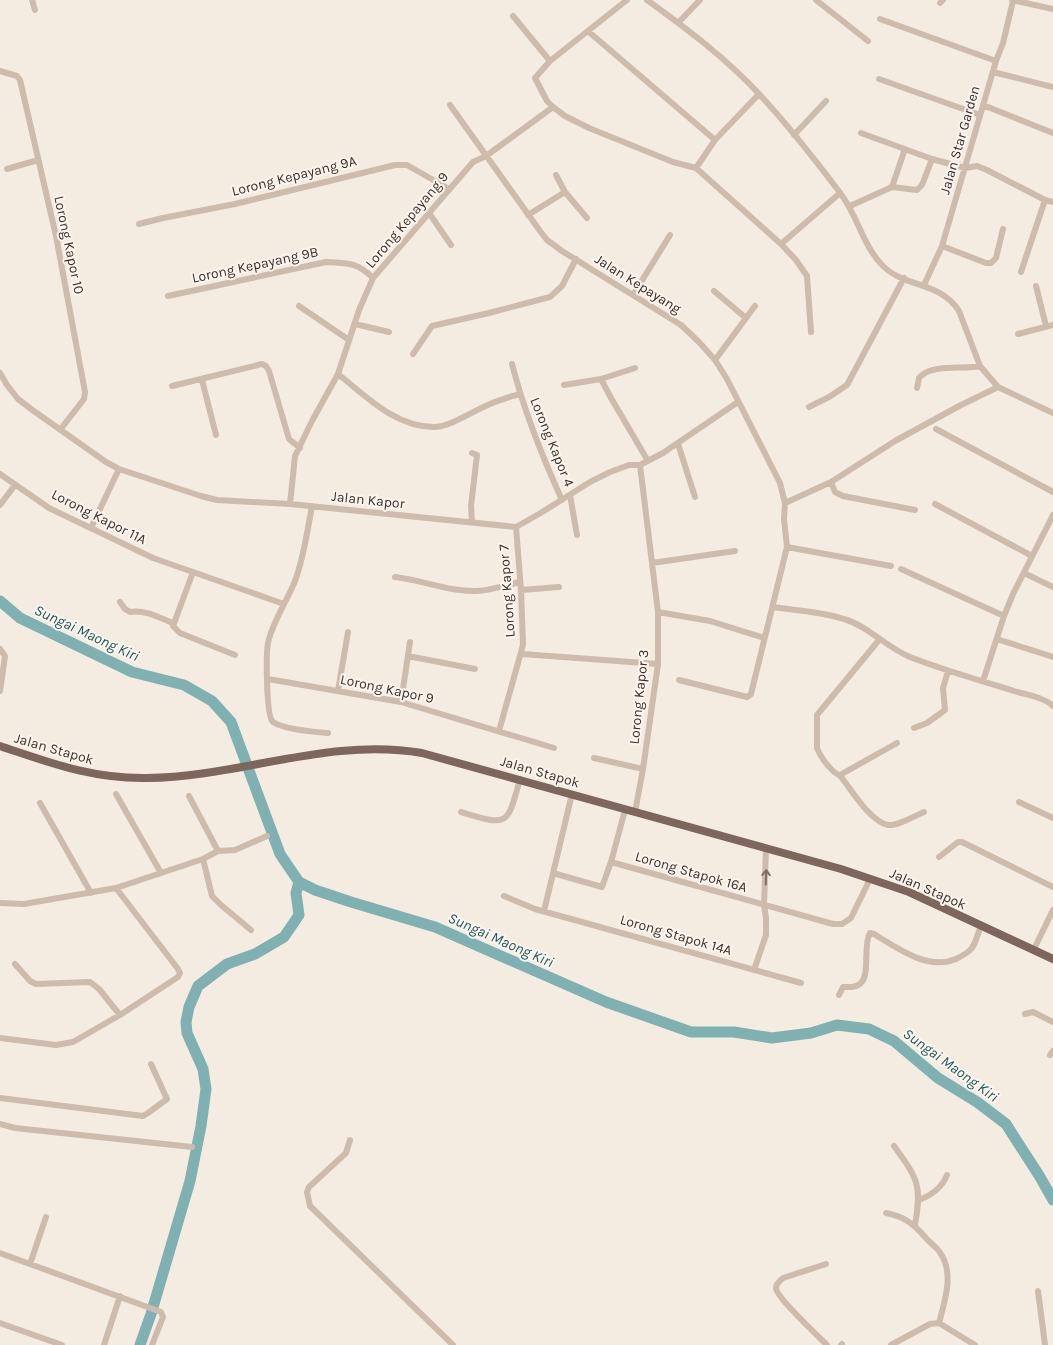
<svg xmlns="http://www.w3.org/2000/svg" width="1053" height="1345" font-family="Karla,sans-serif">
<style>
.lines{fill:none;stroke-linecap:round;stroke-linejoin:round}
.river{stroke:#7fb0b2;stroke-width:11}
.minor{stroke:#cdbbac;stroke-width:6}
.major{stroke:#7d675c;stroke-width:8}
.oneway{stroke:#7d6f65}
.labels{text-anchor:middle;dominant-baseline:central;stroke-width:4;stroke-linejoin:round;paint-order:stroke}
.street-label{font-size:14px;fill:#3b302b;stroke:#fbf5ee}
.water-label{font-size:15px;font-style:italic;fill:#1f5a5e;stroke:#fbf5ee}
</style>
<rect width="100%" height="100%" fill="#f4ebe1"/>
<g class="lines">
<path class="river" d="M0,601l20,17 112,54 52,13 28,16 19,21 49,132 19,28 16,8 36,12 84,25 171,75 85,30h43l38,6 39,-5 26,-8 32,4 25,12 44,37 39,24 29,22 34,53 13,23
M140,1345l11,-31 39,-133 11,-55 5,-37 -3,-20 -16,-36 -1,-11 3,-15 9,-21 29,-22 28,-10 29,-17 15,-22 -3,-22 3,-11"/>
<path class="minor" d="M32,0l3,10
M627,0l-77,61 -15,17 12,23 6,6 12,9 24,12 84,34 23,6 85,76 15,16 11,16 4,56
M647,0c39,28 80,59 113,95 29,31 56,66 81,99 17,23 22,52 42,72 22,22 57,15 76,45l21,55 18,21 55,26
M816,0l52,41
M1012,0l41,9
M940,3l3,-3
M513,16l37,45
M880,19l116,42
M678,23l22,-23
M589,32l126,108
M0,71l17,5 3,4 36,156 29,156 -1,7 -24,31
M993,72l60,15
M879,79l101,36
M450,105l90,126 7,9 15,11 119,74 18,17 16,18 12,19 53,104 5,20 -1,16 3,28 -36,147 -4,3 -68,-17
M983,105l70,28
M861,133l71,26 33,9 12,-2 10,4 58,30 8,2
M794,135l32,-34
M696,168l19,-28 44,-46
M7,169l31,-9
M892,187l13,-38
M565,192l22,26
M850,206l42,-19 25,3 5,-5 10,-26
M429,213l22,32
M528,215l37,-23 -9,-17
M139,224l24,-6 72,-14 160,-39h12l42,24
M781,244l59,-51
M942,246l44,17h5l5,-5 7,-29
M1021,272l24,-72
M924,285l18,-39 54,-185 7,-18 10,-42
M1036,286l10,40
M714,291l32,27
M633,295l37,-60
M168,296l158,-34c21,1 31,0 47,16
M299,306l50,34
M355,324l34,8
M1018,334l35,-9
M413,354l19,-28 57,-13 61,-16 12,-11 14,-27
M715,360l40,-54
M512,364c12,47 30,92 50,136
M0,373l7,12 11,14 13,10 75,53 13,7 82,27 16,4 73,4 226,23 23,-13 51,-32 20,-10 19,-7h11l23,-12 75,-51
M338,374c28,22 57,53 96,53 16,0 41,-17 56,-23 10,-4 20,-7 29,-10
M601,379l10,19 37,63
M202,380l14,55
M564,385l37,-6 34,-11
M172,386l90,-22 4,2 3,5 20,68 11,9
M917,388l2,-10c12,-15 44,-8 61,-12
M809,407l20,-10 18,-12 57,-107
M936,429l117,63
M678,444l17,53
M0,474l49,34 104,50 131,46
M831,482l4,10 8,4 72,14
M570,495l7,40
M785,503l46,-21 64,-41 66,-36 37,-18
M290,504l5,-48 17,-35 26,-47 21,-64 14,-32 100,-116 13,-6 67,-49
M935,504l97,52
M0,505l15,-20
M312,506c-5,26 -8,51 -17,75 -8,20 -23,42 -27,62 -2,10 -2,74 5,79 12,8 41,10 55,11
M472,522l-1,-16 6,-51 -5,-2
M91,528l28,-59
M787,547l104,19
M652,563l83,-12
M901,569l103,47
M193,572l-20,54 7,7 55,22
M1024,573l29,14
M395,577c27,3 54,15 82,14 14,-1 28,-5 42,-9
M521,590l38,-3
M120,602l5,7 5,3c14,-3 30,6 43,11
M773,607c21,3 51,5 71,12 24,7 42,28 66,38 33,13 69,23 104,34 13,4 29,6 39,15
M658,612l52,9 54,17
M997,639l56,18
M879,640l-62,75v33c3,8 10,17 16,23 3,3 6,3 9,7 10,13 28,43 46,47 10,1 26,-9 36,-13
M0,649l5,7 -5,35
M522,654l136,10
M408,656l67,13
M268,679l133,23 153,46
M983,681l21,-65 9,-22 40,-79
M338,691l10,-59
M401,702l9,-60
M914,728l13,-5 18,-13 -2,-22 5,-17
M499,731l24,-86 -2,-55 -5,-63
M594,758l49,11
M840,775l57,-32
M116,794l45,79
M189,796l29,55
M1019,802l34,16
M40,803l51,90
M461,812c47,14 46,15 59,-33
M635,812l8,-43 15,-105v-52l-18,-147
M939,857l19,-15h4l91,45
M203,859l9,37 9,9 30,25
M611,862l222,62h9l9,-6 19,-39
M553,873l49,14 9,-25 14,-52
M504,896l31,13 266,74
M0,903l24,1 92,-16 87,-29 15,-8 17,-1 32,-14
M544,911l28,-117
M1034,949l19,-39
M15,964l15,17 6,3 54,-2 9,7 21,26
M754,970l12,-35v-17l-2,-13 2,-57
M839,995l4,-8c4,0 11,1 15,-2 14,-6 4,-39 12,-52l4,1c23,14 54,37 82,25 6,-3 12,-6 16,-11 4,-6 6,-15 9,-22
M1025,1014l8,-2 20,10
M0,1038l56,7 17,-3 47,-27 58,-38 2,-4 -2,-4 -62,-81
M1050,1055l3,-4
M0,1098l143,18 5,-3 19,-14 -16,-35
M0,1124l15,4 177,19
M350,1140l-4,13 -37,34 -2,5 3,14 143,139
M894,1146c24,33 28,39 21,79
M919,1200c13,-5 23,-12 28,-25
M886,1213c17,3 28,11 39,24 4,5 10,9 14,14 16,21 6,49 0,72
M0,1253l161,59 2,5 -11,28
M30,1264l16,-47
M826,1264l-43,14c-3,3 -7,5 -7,10 0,9 42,48 51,57
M1038,1291l7,54
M0,1323l62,22
M104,1345l16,-49
M841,1345l1,-1
M891,1345l39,-21 9,-1 36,22"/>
<path class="major" d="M0,746c51,17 92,33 147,32 93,-1 182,-41 275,-25l419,116 68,23 144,67"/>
</g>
<defs><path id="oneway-shaft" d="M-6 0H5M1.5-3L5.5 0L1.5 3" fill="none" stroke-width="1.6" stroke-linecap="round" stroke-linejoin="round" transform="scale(1.25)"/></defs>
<use class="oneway" href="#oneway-shaft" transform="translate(766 877) rotate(-88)"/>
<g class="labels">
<g class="street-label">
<text transform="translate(960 140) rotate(-74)">Jalan Star Garden</text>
<text transform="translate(294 176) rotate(-14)">Lorong Kepayang 9A</text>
<text transform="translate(407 220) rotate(-50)">Lorong Kepayang 9</text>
<text transform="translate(69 245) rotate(78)">Lorong Kapor 10</text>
<text transform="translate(255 265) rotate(-12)">Lorong Kepayang 9B</text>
<text transform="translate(638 284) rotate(32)">Jalan Kepayang</text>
<text transform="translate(552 442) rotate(68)">Lorong Kapor 4</text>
<text transform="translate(368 500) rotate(6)">Jalan Kapor</text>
<text transform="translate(99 517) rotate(27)">Lorong Kapor 11A</text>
<text transform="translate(507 591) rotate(-94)">Lorong Kapor 7</text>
<text transform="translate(387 689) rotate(12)">Lorong Kapor 9</text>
<text transform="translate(639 697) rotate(-84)">Lorong Kapor 3</text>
<text transform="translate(54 749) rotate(16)">Jalan Stapok</text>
<text transform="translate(540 772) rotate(16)">Jalan Stapok</text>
<text transform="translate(691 872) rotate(16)">Lorong Stapok 16A</text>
<text transform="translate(928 889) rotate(24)">Jalan Stapok</text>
<text transform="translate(676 935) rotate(16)">Lorong Stapok 14A</text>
</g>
<g class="water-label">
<text transform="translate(87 633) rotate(25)">Sungai Maong Kiri</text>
<text transform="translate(501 940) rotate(24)">Sungai Maong Kiri</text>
<text transform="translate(951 1065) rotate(36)">Sungai Maong Kiri</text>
</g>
</g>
</svg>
